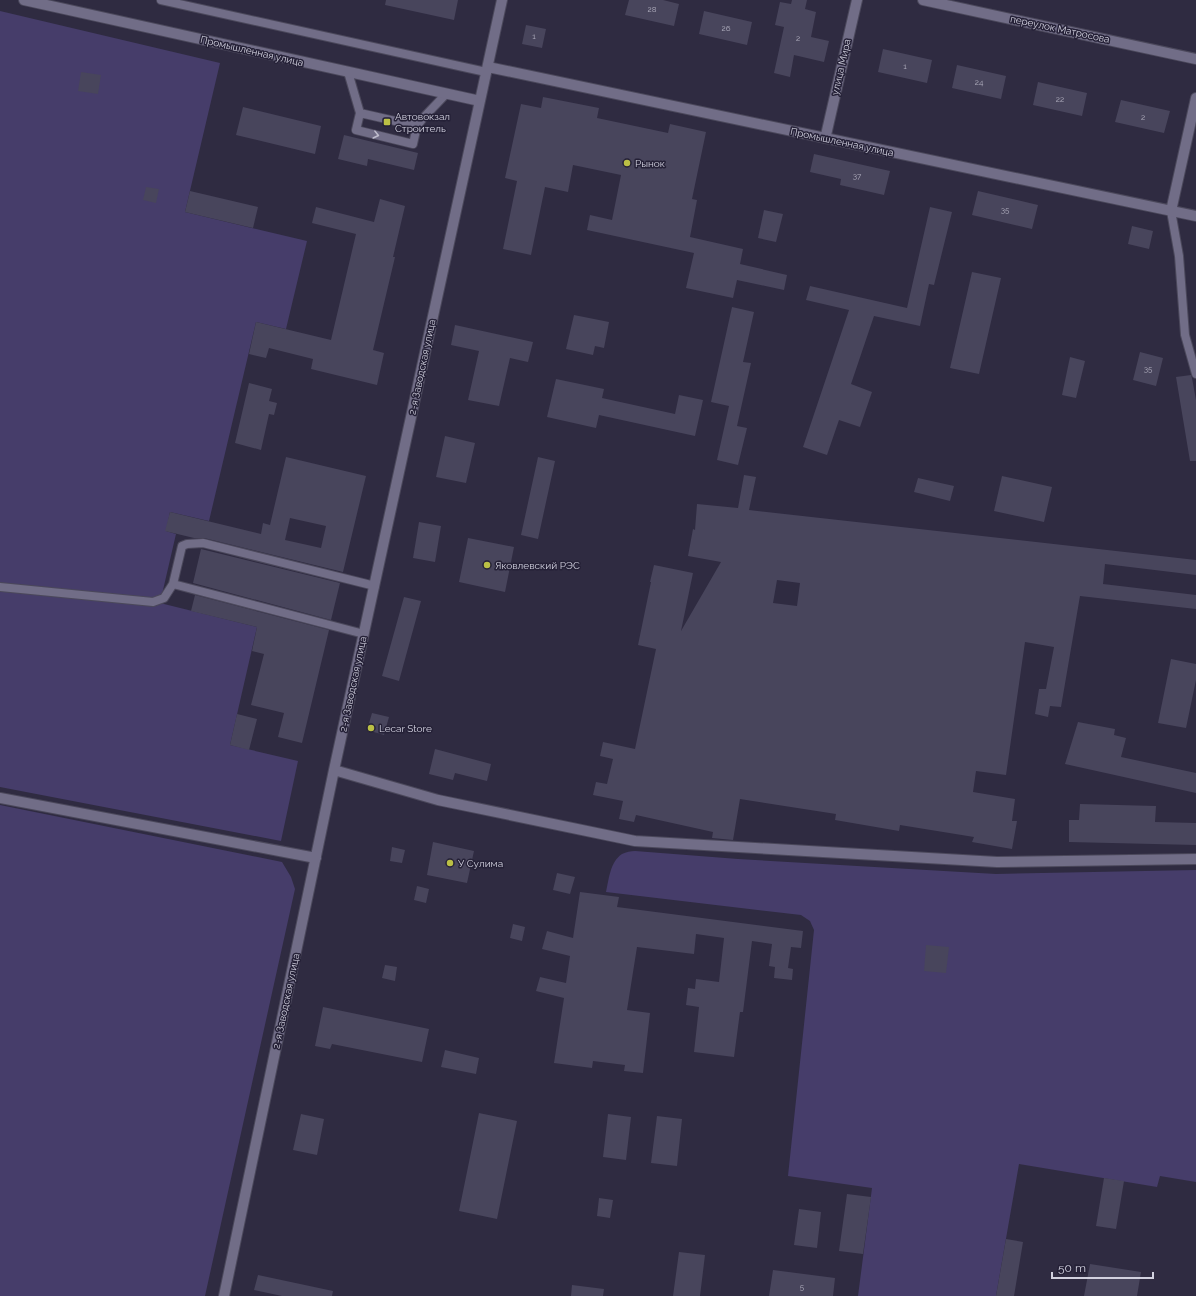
<svg xmlns="http://www.w3.org/2000/svg" width="1196" height="1296" font-family="Raleway,sans-serif">
<style>
.green{fill:#463d6a}
.building{fill:#48455c;fill-rule:evenodd}
.lines{fill:none;stroke-linecap:round;stroke-linejoin:round}
.lane-casing{stroke:#4b485b;stroke-width:10}
.street-casing{stroke:#4b485b;stroke-width:12}
.lane{stroke:#716d87;stroke-width:8}
.street{stroke:#716d87;stroke-width:10}
.oneway{stroke:#bfbdcd}
.poi-dot{fill:#bbc045;stroke:#252137;stroke-width:1.5}
.labels{text-anchor:middle;dominant-baseline:central;stroke-width:3;stroke-linejoin:round;paint-order:stroke}
.number-label{font-size:8px;fill:#b0aebe}
.street-label{font-size:10px;fill:#d2d1df;stroke:#252137}
.poi-label{font-size:10px;fill:#d2d1df;stroke:#252137;text-anchor:start}
</style>
<rect width="100%" height="100%" fill="#2f2b41"/>
<path class="green" d="M0,11l220,52 -35,149 122,29 -21,88 -30,-7 -47,199 -39,-9 -4,19 10,3 -16,69 97,24 -27,118 68,16 -17,80 -281,-54z
M0,805l282,57 9,15 4,12 -90,407h-205z
M635,851l103,8 258,15 200,-4v312l-36,-6 -3,11 -138,-23 -23,132h-138l14,-108 -84,-12 26,-246 -4,-9 -9,-6 -195,-23c3,-13 4,-30 16,-38 4,-2 9,-3 13,-3z"/>
<path class="building" d="M386,0h72l-4,20 -69,-15z
M629,0h34l16,4 -5,22 -49,-11z
M792,0h15l-2,9 11,3 -5,25 18,4 -5,21 -30,-7 -4,22 -16,-4 10,-46 -9,-2 5,-23 11,2z
M704,11l48,11 -5,23 -48,-11z
M526,25l20,4 -4,19 -20,-4z
M883,49l49,11 -5,23 -49,-11z
M957,65l49,11 -5,23 -49,-11z
M81,72l20,3 -3,19 -20,-3z
M1038,82l49,11 -5,23 -49,-11z
M543,97l56,11 -2,10 71,15 2,-9 36,8 -14,67 5,1 -7,37 53,12 -3,15 47,11 -3,15 -47,-10 -4,18 -47,-10 8,-35 -107,-23 3,-15 22,5 9,-45 -48,-10 -5,27 -23,-5 -14,68 -28,-6 14,-68 -12,-3 16,-74 20,4z
M1121,100l49,11 -6,22 -49,-11z
M243,107l78,19 -6,28 -79,-19z
M344,135l74,18 -4,17 -46,-11 -1,7 -29,-7z
M814,154l76,17 -6,24 -44,-10 1,-6 -31,-7z
M146,187l13,2 -3,14 -13,-3z
M190,191l68,16 -5,21 -68,-16z
M978,191l60,14 -6,24 -60,-14z
M380,199l25,7 -12,51h2l-22,93 11,3 -7,32 -66,-16 2,-10 -44,-11 -3,10 -17,-4 7,-32 75,18 25,-106 -44,-11 4,-16 58,15z
M930,207l22,5 -18,73 -5,-1 -9,42 -46,-10 -23,68 21,8 -12,35 -21,-7 -12,35 -24,-8 46,-137 -43,-10 4,-14 97,22z
M764,210l19,4 -7,28 -18,-4z
M1132,226l21,5 -4,18 -21,-5z
M972,272l29,6 -22,96 -29,-6z
M732,307l22,5 -11,50 8,1 -14,63 10,2 -9,37 -21,-5 12,-54 -18,-4z
M574,315l35,7 -5,26 -9,-2 -2,9 -27,-6z
M455,325l78,17 -5,20 -18,-4 -11,48 -31,-6 11,-49 -28,-6z
M1140,352l23,6 -7,28 -23,-6z
M1070,357l15,4 -9,37 -14,-3z
M1191,375l1,3 4,22v61h-6l-14,-84z
M556,379l48,10 -2,9 73,16 4,-19 24,5 -8,36 -96,-21 -3,13 -49,-11z
M249,383l23,6 -3,12 8,2 -3,12 -5,-1 -8,36 -26,-7z
M445,436l30,7 -9,40 -30,-6z
M286,457l80,19 -23,96 -139,-34h-10l-29,-7 5,-19 91,22 2,-11 7,2zM290,518l36,8 -5,22 -36,-8z
M538,457l17,4 -17,78 -17,-4z
M744,475l12,2 -7,33 447,50v15l-91,-11 -2,20 93,11v14l-116,-13 -19,111 -11,-1 -2,11 -13,-3 4,-25h7l8,-42 -29,-5 -19,133 -30,-4 -3,21 42,7 -3,22h5l-5,28 -40,-7 2,-5 -74,-12 -1,6 -64,-11 1,-6 -96,-15 -7,41 -21,-2 1,-6 -77,-17 -2,7 -15,-3 4,-18 -30,-6 3,-13 11,2 6,-25 -13,-3 3,-14 32,7 21,-100 -18,-4 13,-63h-1l4,-17 39,8 -12,58 40,-69 -33,-6 5,-27 2,1 2,-26 41,4zM777,580l23,3 -3,23 -24,-3z
M1002,476l50,11 -8,35 -50,-11z
M918,478l36,8 -4,15 -36,-9z
M419,522l22,4 -6,36 -22,-4z
M468,538l46,9 -9,45 -46,-10z
M201,549l139,34 -9,37 -138,-37z
M195,595l134,35 -27,113 -24,-6 6,-24 -33,-8 13,-51 -12,-3 5,-24 -66,-16z
M404,597l17,4 -22,80 -17,-5z
M1171,659l25,5v16l-10,48 -28,-5z
M372,713l17,4 -5,18 -17,-5z
M237,714l20,5 -8,31 -19,-5z
M1078,722l37,7 -1,6 12,3 -5,19 75,16v20l-131,-29z
M435,749l56,15 -4,17 -32,-8 -2,7 -24,-6z
M1080,804l76,2 -1,16 41,1v22l-127,-3v-22h10z
M433,842l41,9 -7,32 -40,-8z
M392,847l13,3 -3,13 -12,-2z
M557,873l18,4 -5,17 -17,-4z
M417,886l12,3 -3,14 -12,-3z
M580,892l39,5 -2,10 186,24 -2,17 -10,-1 -3,21 5,1 -1,11 -18,-2 1,-11 -6,-1 3,-22 -20,-3 -9,71h-3l-6,45 -40,-5 5,-45 -13,-2 2,-17 7,1 1,-10 23,3 5,-44 -28,-4 -2,20 -57,-7 -10,63 23,3 -7,60 -19,-2 1,-6 -32,-4 -1,7 -38,-5 10,-65 -28,-7 4,-14 26,6 4,-27 -28,-7 5,-18 26,7z
M513,924l12,3 -3,14 -12,-3z
M926,945l23,2 -3,26 -22,-2z
M385,965l12,2 -2,14 -13,-3z
M323,1007l106,22 -7,33 -90,-18 -2,5 -15,-3z
M445,1050l34,8 -3,16 -35,-7z
M479,1113l38,8 -20,98 -38,-8z
M301,1114l23,5 -7,36 -24,-5z
M608,1114l23,3 -5,43 -23,-3z
M657,1116l25,3 -5,47 -26,-3z
M1104,1178l20,3 -8,48 -20,-3z
M847,1194l24,3 -8,57 -24,-3z
M599,1198l14,2 -3,18 -13,-2z
M799,1209l22,3 -4,36 -23,-3z
M1006,1239l17,3 -9,54h-18z
M679,1252l26,3 -5,41h-27z
M1090,1264l51,8 -4,24h-53z
M773,1270l62,8 -2,18h-64z
M258,1275l75,16 -1,5h-50l-28,-6z
M572,1285l32,4 -1,7h-32z"/>
<g class="lines">
<g class="lane-casing">
<path id="lane" d="M161,0l325,72
M348,72l12,41 -4,17 57,14 4,-18 7,-9 22,-23
M360,113l57,13
M1171,211l8,45 6,79 11,39
M173,584l191,50
M0,587l153,15 11,-4 9,-14 9,-38 5,-2 16,-1 172,43"/>
</g>
<g class="street-casing">
<path id="street" d="M24,0l456,101
M923,0l273,59
M488,67l708,149
M826,135l31,-135
M1171,211l25,-113
M334,770l104,30 197,41 362,21 199,-3
M0,798l316,60
M224,1296l110,-526 168,-770"/>
</g>
<use href="#lane" class="lane"/>
<use href="#street" class="street"/>
</g>
<defs><path id="oneway-chevron" d="M-2-3.5L2.5 0L-2 3.5" fill="none" stroke-width="1.6" stroke-linecap="round" stroke-linejoin="round"/></defs>
<use class="oneway" href="#oneway-chevron" transform="translate(376 135) rotate(14)"/>
<g class="poi-dot">
<rect x="383" y="118" width="8" height="8" rx="2"/>
<circle cx="627" cy="163" r="4"/>
<circle cx="487" cy="565" r="4"/>
<circle cx="371" cy="728" r="4"/>
<circle cx="450" cy="863" r="4"/>
</g>
<g class="labels">
<g class="number-label">
<text x="652" y="9">28</text>
<text x="726" y="28">26</text>
<text x="534" y="36">1</text>
<text x="798" y="38">2</text>
<text x="905" y="66">1</text>
<text x="979" y="82">24</text>
<text x="1060" y="99">22</text>
<text x="1143" y="117">2</text>
<text x="857" y="176">37</text>
<text x="1005" y="210">35</text>
<text x="1148" y="369">35</text>
<text x="802" y="1287">5</text>
</g>
<g class="street-label">
<text transform="translate(1060 29) rotate(12)">переулок Матросова</text>
<text transform="translate(252 51) rotate(13)">Промышленная улица</text>
<text transform="translate(841 67) rotate(-77)">улица Мира</text>
<text transform="translate(842 142) rotate(12)">Промышленная улица</text>
<text transform="translate(422 367) rotate(-78)">2-я Заводская улица</text>
<text transform="translate(353 684) rotate(-78)">2-я Заводская улица</text>
<text transform="translate(286 1001) rotate(-78)">2-я Заводская улица</text>
</g>
<g class="poi-label">
<text x="395" y="116">Автовокзал<tspan x="395" dy="12">Строитель</tspan></text>
<text x="635" y="163">Рынок</text>
<text x="495" y="565">Яковлевский РЭС</text>
<text x="379" y="728">Lecar Store</text>
<text x="458" y="863">У Сулима</text>
</g>
</g>
<path d="M1052 1272v6h101v-6" fill="none" stroke="#d2d1df" stroke-width="2"/>
<text x="1058" y="1272" font-size="12" fill="#d2d1df" stroke="#252137" stroke-width="3" paint-order="stroke">50 m</text>
</svg>
